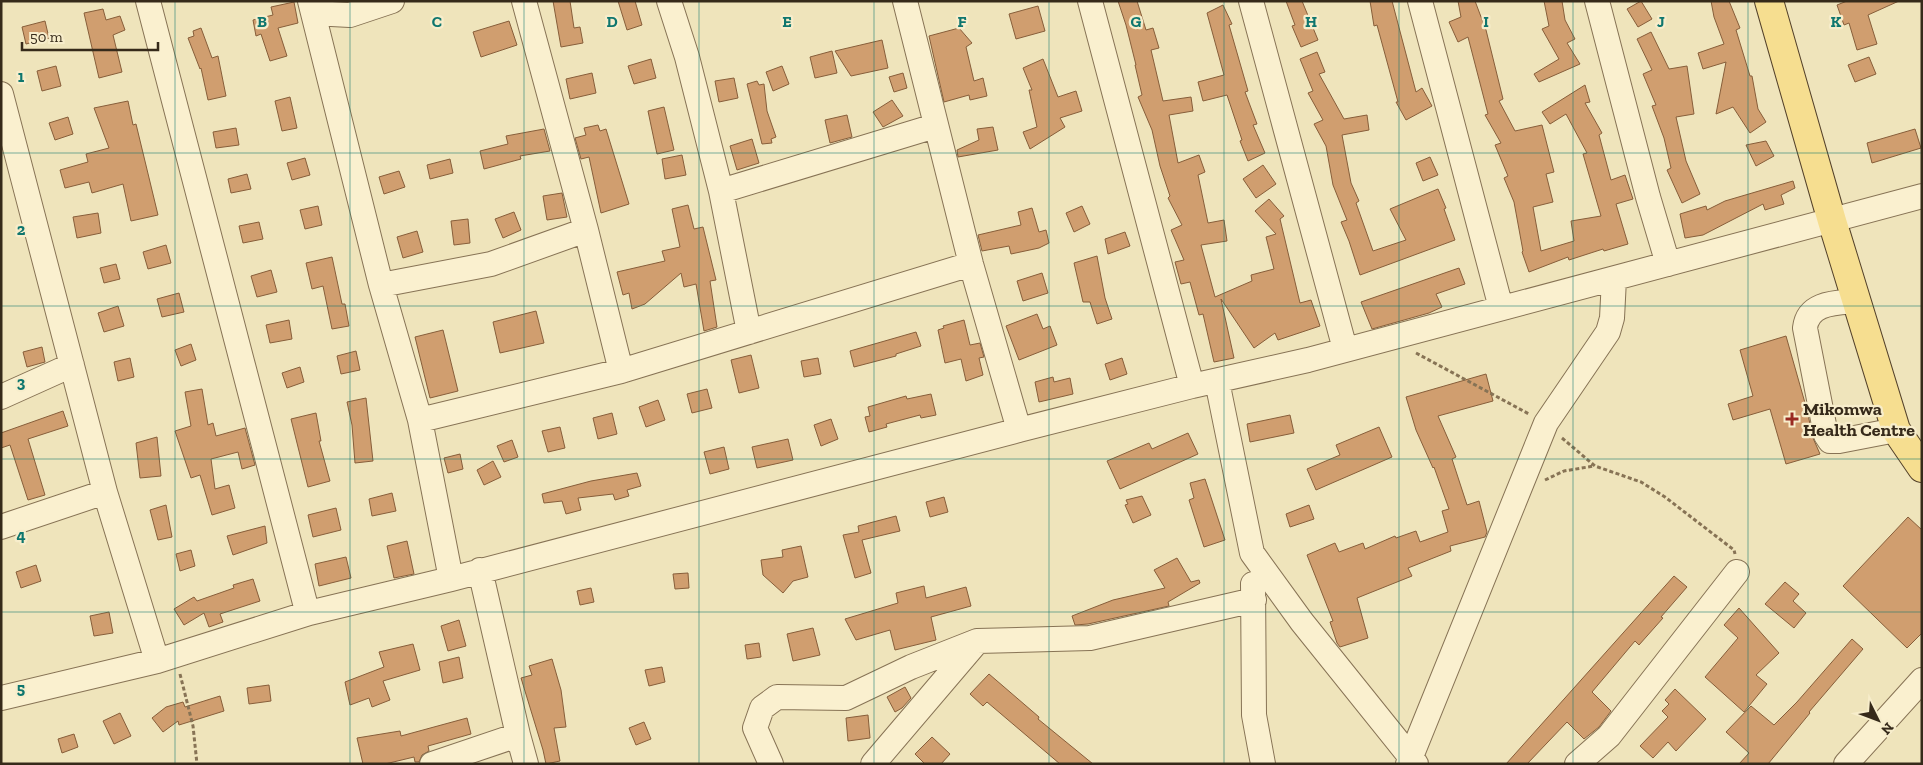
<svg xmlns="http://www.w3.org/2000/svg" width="1923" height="765" font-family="'Zilla Slab',serif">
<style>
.building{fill:#d09e6f;stroke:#875e3a}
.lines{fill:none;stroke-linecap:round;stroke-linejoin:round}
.minor-casing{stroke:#877355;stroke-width:26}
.major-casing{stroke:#54412a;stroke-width:30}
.path{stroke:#877355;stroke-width:3;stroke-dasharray:4 2.5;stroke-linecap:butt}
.minor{stroke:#faf0cf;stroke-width:24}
.major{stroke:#f6de90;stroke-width:28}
.grid{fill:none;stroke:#0f766e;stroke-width:1;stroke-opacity:0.55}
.poi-dot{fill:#992a22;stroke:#f7edcb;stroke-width:2}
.labels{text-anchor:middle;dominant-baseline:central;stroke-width:4.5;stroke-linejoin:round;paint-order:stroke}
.poi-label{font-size:18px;font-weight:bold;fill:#362a1a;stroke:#f7edcb;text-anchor:start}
.grid-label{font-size:16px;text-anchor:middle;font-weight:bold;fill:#0f766e;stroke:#f7edcb;stroke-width:4.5;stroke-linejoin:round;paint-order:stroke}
</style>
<rect width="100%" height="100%" fill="#efe4bb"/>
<path class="building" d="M553,1h17l4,27 6,-1 3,16 -22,4z
M618,1h17l7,24 -15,5z
M1118,1h19l9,29 7,-2 6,20 -8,2 12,51 28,-4 2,14 -24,4 9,48 21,-8 6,17 -7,3 10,48 16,-3 3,21 -26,4 14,52 37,-16 -1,-6 23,-6 -8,-32 10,-3 -21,-23 14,-12 15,17 -4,3 20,84 11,-3 9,26 -42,14 -3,-7 -21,15 -33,-49 13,59 -20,4 -11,-48 -4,1 -9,-33 -9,2 -6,-22 9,-2 -13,-30 11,-5 -14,-27 2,-2 -10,-30 -8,-36 -14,-33 4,-2 -7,-30h1l-10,-40z
M1286,1h16l16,39 -17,7 -9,-21 3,-1z
M1370,1h22l24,91 6,-4 10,18 -26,14 -10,-18h2l-21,-77 -3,1z
M1458,1h17l11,29 17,69 -4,2 16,30 27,-6 12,47 -8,2 7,28 -20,5 8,44 33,-10 -3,-20 30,-5 -18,-62 4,-1 -21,-39 -16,10 -8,-12 43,-27 5,17 -5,1 17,30 -3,2 12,45 14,-5 8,24 -17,5 12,40 -24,7 -1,-2 -34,11 -1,-3 -39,15 -7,-20 1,-1 -9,-49 -10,-24 4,-2 -13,-31 6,-2 -16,-28 3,-1 -20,-77 -10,5 -9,-20 12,-5z
M1544,1h18l3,19 10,19 -8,4 13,21 -41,18 -5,-8 25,-15 -17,-30 7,-3z
M1641,1l11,18 -14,8 -11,-18z
M1711,1h18l11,27 -4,2 14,46h2l6,33 8,13 -16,11 -17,-26 -17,7 10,-52 -23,7 -5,-16 26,-9 -10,-27z
M1847,1h52l-31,14 9,29 -20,6 -8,-27 -5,2 -7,-20z
M294,2l4,21 -20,5 9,28 -17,5 -9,-27 -5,2 -3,-16 20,-5 -2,-8z
M1223,5l9,19 -3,1 19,66 -3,1 12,32 -4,1 12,28 -17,8 -8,-20 2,-1 -15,-45 -24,6 -5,-19 26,-7 -17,-62z
M1038,6l7,25 -29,8 -7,-25z
M103,9l3,11 14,-4 5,14 -12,5 9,37 -23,6 -15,-65z
M45,21l4,17 -23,6 -4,-17z
M509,21l8,24 -36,12 -8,-25z
M201,28l11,30 6,-2 8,40 -18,4 -7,-32 -1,1 -12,-31 6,-2 -1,-5z
M959,28l13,15 -6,4 8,34 9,-3 4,18 -17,4 -1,-5 -25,7 -15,-66z
M1651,32l18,37 18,-3 7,48 -18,3 10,44 14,33 -18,9 -15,-33 4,-2 -7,-30 -12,-32 4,-1 -13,-31 9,-4 -15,-31z
M882,40l6,28 -37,8 -16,-25z
M832,51l5,22 -22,5 -5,-21z
M1317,52l8,20 -6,2 25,45 23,-4 2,15 -27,5 9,48 8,18 -3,2 17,48 33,-11 -16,-31 48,-20 8,19 -2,1 11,31 -95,35 -11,-34 -8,-19 6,-2 -14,-35 -7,-39 -12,-22 9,-4 -15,-27 5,-2 -13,-32z
M1869,57l7,17 -21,8 -7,-17z
M651,59l5,19 -22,6 -6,-18z
M1043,59l15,38 18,-6 6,20 -22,7 5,9 -35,22 -7,-17 14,-5 -8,-37h3l-9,-22z
M56,66l5,20 -19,5 -5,-20z
M782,66l7,18 -16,7 -7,-19z
M592,73l4,20 -26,6 -4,-20z
M903,73l4,15 -13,4 -5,-15z
M734,78l4,20 -19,4 -4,-21z
M757,81l2,4 5,-1 3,27 9,26 -5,2 1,4 -10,1 -15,-60z
M290,97l7,31 -15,3 -7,-30z
M892,100l11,16 -20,11 -10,-15z
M128,101l5,24 3,-1 22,91 -27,6 -8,-37 -31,9 -3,-11 -24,6 -5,-18 28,-8 -2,-8 23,-6 -15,-40z
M664,107l10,43 -17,4 -9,-43z
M847,115l5,22 -22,6 -5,-23z
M68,117l5,17 -18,6 -6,-17z
M598,125l2,6 6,-2 23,75 -28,9 -12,-56 -8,2 -6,-21 11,-3 -2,-7z
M993,127l5,23 -40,7 -1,-7 22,-10 -2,-11z
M236,128l3,17 -23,3 -3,-16z
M544,129l6,22 -30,5 1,3 -37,10 -4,-18 28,-7 -2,-8z
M1915,129l6,19 -49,15 -5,-20z
M752,139l7,24 -22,7 -7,-24z
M1766,141l8,15 -18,10 -10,-21z
M682,155l4,20 -21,4 -3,-20z
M1430,157l8,18 -15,6 -7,-18z
M305,158l5,17 -18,5 -5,-17z
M450,159l3,14 -23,6 -3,-14z
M1263,165l13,19 -20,14 -13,-19z
M399,171l6,16 -21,7 -5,-17z
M247,174l4,15 -20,4 -3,-14z
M1793,181l2,7 -14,7 3,9 -19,6 -2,-6 -60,31 -18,3 -5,-24 26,-8 1,4 18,-9z
M562,193l5,24 -20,3 -4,-24z
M688,205l6,24 9,-2 13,53 -6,1 7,46 -13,4 -8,-47 -12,3 -3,-14 -36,31 -13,5 -3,-16 -6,2 -6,-23 48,-11 -3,-10 18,-4 -8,-38z
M318,206l4,19 -17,4 -5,-19z
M1082,206l8,18 -16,8 -8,-19z
M1032,208l7,24 7,-2 3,13 -10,5 -28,6 -2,-8 -27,5 -4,-16 43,-10 -3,-13z
M514,212l7,18 -18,8 -8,-19z
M98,213l3,20 -24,5 -4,-21z
M468,219l2,24 -16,2 -3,-24z
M259,222l4,17 -20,4 -4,-17z
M417,231l6,21 -20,6 -6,-21z
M1125,232l5,14 -22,8 -3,-15z
M166,245l5,18 -23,6 -5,-17z
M1097,256l8,42 7,21 -15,5 -7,-22h-7l-9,-39z
M332,257l10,47h3l4,22 -17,3 -9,-43 -11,3 -6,-26z
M116,264l4,15 -16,4 -4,-15z
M1459,268l6,16 -29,10 6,13 -13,6 -57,16 -11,-27z
M271,270l6,22 -20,5 -6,-21z
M1042,273l6,20 -25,8 -6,-20z
M179,293l5,19 -22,5 -5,-18z
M118,306l6,20 -20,6 -6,-19z
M536,311l8,32 -44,10 -7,-31z
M1037,314l6,15 7,-3 7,19 -38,15 -13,-34z
M289,320l3,19 -22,4 -4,-18z
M964,320l6,25 10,-2 4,14 -5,1 4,17 -17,6 -5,-22 -16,4 -7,-33 6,-2 -1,-2z
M443,330l15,61 -28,7 -15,-61z
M916,332l5,14 -25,8v2l-42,11 -4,-16z
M1786,336l21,74 6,28 7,16 -34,10 -16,-55 -37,11 -5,-16 25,-8 -13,-46z
M191,344l5,16 -15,6 -6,-16z
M42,347l3,15 -18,5 -4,-15z
M356,351l4,19 -19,4 -4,-18z
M751,355l8,33 -20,5 -8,-33z
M130,358l4,19 -16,4 -4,-19z
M818,358l3,16 -17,3 -3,-16z
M1122,358l5,16 -17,6 -5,-16z
M300,367l4,15 -17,6 -5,-15z
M1486,374l7,27 -55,15 18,41 -4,2 15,46 12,-4 8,31 -2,5 -35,9 1,5 -43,17 4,8 -55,22 11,40 -28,9 -3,-4 -7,-21 3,-1 -26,-66 28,-12 4,9 24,-9 2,6 30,-13 1,2 20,-7 4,11 28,-10 -6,-21 7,-2 -15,-42 -1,1 -17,-38 -10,-33z
M1053,377l1,5 16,-4 3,16 -34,8 -4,-20z
M202,389l6,36 5,-2 3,13 29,-8 10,37 -13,4 -4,-17 -27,7 4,30 14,-4 6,23 -23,7 -12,-40 -9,3 -16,-47 16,-5 -6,-34z
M707,389l5,19 -20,5 -5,-19z
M931,394l5,21 -15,3 -1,-3 -34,9 1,3 -18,5 -4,-15 5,-1 -2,-9 38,-11 1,3z
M366,398l7,63 -18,2 -3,-38 -5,-23z
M658,400l7,20 -19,7 -7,-20z
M63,411l5,15 -40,13 17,56 -17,5 -18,-55 -9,3v-15z
M316,413l5,28h-2l11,40 -22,6 -17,-68z
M612,413l5,21 -19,5 -5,-21z
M1290,415l4,18 -44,9 -3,-18z
M831,419l7,20 -17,7 -7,-21z
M560,427l5,21 -17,4 -6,-21z
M1379,427l13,30 -76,33 -9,-21 33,-14 -4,-10z
M1188,433l10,21 -78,35 -13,-28 42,-18 3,6z
M157,437l4,39 -21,2 -4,-35z
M788,439l5,21 -36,8 -5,-21z
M512,440l6,17 -14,5 -7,-16z
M724,447l5,22 -19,5 -6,-22z
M460,454l3,15 -15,4 -4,-15z
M493,461l8,16 -17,8 -7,-15z
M637,473l4,13 -14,4 2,6 -14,4 -2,-6 -35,4 3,12 -15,4 -4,-13 -18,2 -2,-9 49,-13z
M1205,479l20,61 -21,7 -15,-47 5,-2 -4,-15z
M392,493l4,18 -24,5 -3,-17z
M1142,496l9,19 -18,8 -8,-18 3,-1 -2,-4z
M944,497l4,15 -18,5 -4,-15z
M166,505l6,32 -14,3 -8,-30z
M1309,505l5,14 -24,8 -4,-13z
M336,508l5,22 -28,7 -5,-22z
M896,516l4,15 -38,9 9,33 -16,5 -12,-43 16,-3 -1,-6z
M1908,517l14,13v103l-15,15 -64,-62z
M265,526l2,17 -34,12 -6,-19z
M407,541l7,33 -20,4 -7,-32z
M801,546l7,31 -15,4 -10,12 -20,-18 -2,-15 22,-3 -1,-7z
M191,550l4,16 -15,5 -4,-17z
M346,557l5,21 -32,8 -4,-22z
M1177,558l14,24 8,-2 1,3 -32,19 1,4 -81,18 -13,1 -3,-9 41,-16 52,-12 -11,-18z
M36,565l5,16 -20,7 -5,-16z
M688,573l1,15 -14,1 -2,-15z
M1674,576l13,11 -26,30 2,1 -24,27 -4,-4 -43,51 19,19 -12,16 -15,12 -17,-17 -40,42h-21z
M253,579l7,22 -40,13 3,8 -14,5 -5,-14 -20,12 -10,-16 20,-12 3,4 37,-13 -1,-3z
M1785,582l14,12 -6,7 13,12 -12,15 -29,-24z
M924,586l2,12 40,-11 5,19 -40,11 5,23 -41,10 -5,-20 -34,10 -11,-21 53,-16 -2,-10z
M591,588l3,14 -14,3 -3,-14z
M1739,608l40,45 -23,22 11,9 -23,28 -39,-35 33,-39 -14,-13z
M109,612l4,21 -19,3 -4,-20z
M459,620l7,26 -18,5 -7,-25z
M813,628l7,27 -27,6 -6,-27z
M1852,639l11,10 -54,63 1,1 -42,51h-29l10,-11 -23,-21 25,-26 23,19 23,-23z
M759,643l2,14 -14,2 -2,-14z
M413,644l7,26 -37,11 7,19 -18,7 -3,-9 -19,7 -5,-23 39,-15 -5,-15z
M459,657l4,21 -20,5 -4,-21z
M552,659l9,31 5,37 -12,1 6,33 -14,3 -3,-14 -22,-72 11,-3 -3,-9z
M662,667l3,15 -16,4 -4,-16z
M989,674l50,43 -1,2 55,45h-33l-73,-62 -4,4 -13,-12z
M269,685l2,16 -22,3 -2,-16z
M905,687l6,11 -9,10 -7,4 -8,-15z
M1675,689l31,30 -30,32 -8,-9 -15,16 -13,-12 28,-29 -6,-6 7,-7 -4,-4z
M220,696l4,15 -45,14 -1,-4 -15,11 -11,-14 14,-11 17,-5 2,5z
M120,713l11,23 -17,8 -11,-23z
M868,715l2,23 -22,3 -2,-23z
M467,718l4,16 -43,12 1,5 -7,4 -3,7h-4l-1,-5 -29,7h-22l-6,-26 43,-7 1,5z
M644,722l7,17 -15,6 -7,-17z
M74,734l4,13 -16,6 -4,-14z
M932,737l18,17 -9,10h-16l-10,-10z"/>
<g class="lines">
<g class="minor-casing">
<path id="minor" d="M148,1l158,606 3,6
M310,1l71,284 39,135 31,159
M524,1l62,229 35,141
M669,1l18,56 34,134 28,141
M905,1l66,263 48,166
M1090,1l102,385
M1251,1l94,348
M1420,1l81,307
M1597,1l51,196 20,67
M313,13l37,2 42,-14
M1,94l104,398 52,169
M721,191l214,-65
M381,285l110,-21 95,-34
M1857,301c-21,2 -49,1 -52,27l21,107 4,6h9l57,-11
M1217,381l35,172 50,69 114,142
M1,397l71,-32
M420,420l201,-49 350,-107
M1,527l104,-35
M480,570l38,165 8,29
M1253,584l1,131 9,49
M1,698l156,-37 152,-48 142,-34 568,-149 173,-44 116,-26 614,-164
M432,764l86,-29
M771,764l-16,-36 7,-20 15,-11 69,1 65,-31 66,-26 113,-3 164,-38
M873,764l103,-121
M1408,764l138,-341 62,-91 4,-14 2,-39
M1577,764l32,-28 128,-164
M1846,764l76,-84"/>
</g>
<g class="major-casing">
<path id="major" d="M1769,1l63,220 64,209 26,38"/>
</g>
<path class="path" d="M1416,353l113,61
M1562,438l33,28 46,16 24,15 69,53 1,4
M1545,480l19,-9 30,-5
M180,674l13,52 4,38"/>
<use href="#minor" class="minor"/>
<use href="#major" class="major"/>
</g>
<path class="grid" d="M175,1v763M350,1v763M524,1v763M699,1v763M874,1v763M1049,1v763M1224,1v763M1399,1v763M1573,1v763M1748,1v763M1,153h1921M1,306h1921M1,459h1921M1,612h1921"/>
<path class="poi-dot" d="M1789.5 411.5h5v5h5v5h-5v5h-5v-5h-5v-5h5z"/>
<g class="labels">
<g class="poi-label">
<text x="1803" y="409">Mikomwa<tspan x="1803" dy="21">Health Centre</tspan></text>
</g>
</g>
<g class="grid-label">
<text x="262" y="27">B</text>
<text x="437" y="27">C</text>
<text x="612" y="27">D</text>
<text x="787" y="27">E</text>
<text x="962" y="27">F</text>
<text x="1136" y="27">G</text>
<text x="1311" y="27">H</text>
<text x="1486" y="27">I</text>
<text x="1661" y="27">J</text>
<text x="1836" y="27">K</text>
<text x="21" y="82">1</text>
<text x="21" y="235">2</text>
<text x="21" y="388">3</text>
<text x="21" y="541">4</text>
<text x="21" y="694">5</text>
</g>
<rect width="1923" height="765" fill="none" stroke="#362a1a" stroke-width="5"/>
<g transform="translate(1878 720) rotate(132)" stroke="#f7edcb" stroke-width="4" paint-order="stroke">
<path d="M0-4L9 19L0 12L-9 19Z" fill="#362a1a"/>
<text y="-8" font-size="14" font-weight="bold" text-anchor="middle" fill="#362a1a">N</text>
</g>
<path d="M22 42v8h136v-8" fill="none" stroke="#362a1a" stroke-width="2.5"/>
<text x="30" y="42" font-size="15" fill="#362a1a" stroke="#f7edcb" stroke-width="4" paint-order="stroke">50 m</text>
</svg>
